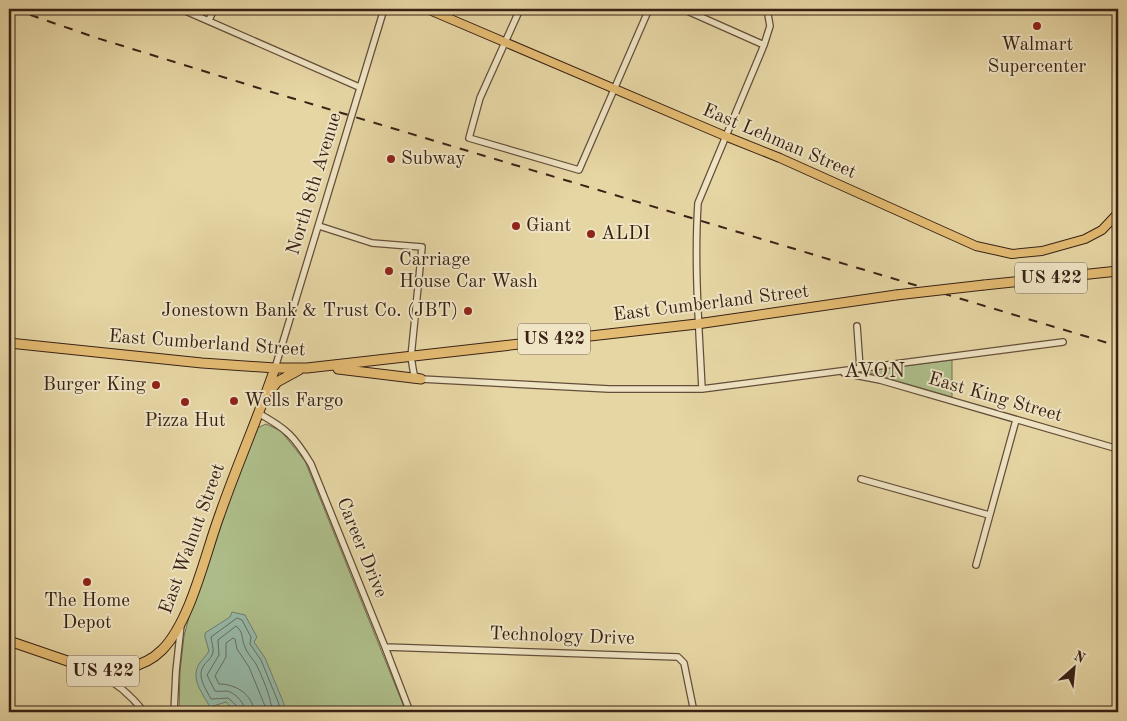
<svg xmlns="http://www.w3.org/2000/svg" width="1127" height="721" font-family="'Old Standard TT',serif">
<style>
.green{fill:#aebf8b;stroke:#737050}
.water{fill:#96b9a9;stroke:#707c6e}
.lines{fill:none;stroke-linecap:round;stroke-linejoin:round}
.shore{stroke:#676d5f;stroke-width:1}
.minor-casing{stroke:#644e39;stroke-width:8}
.major-casing{stroke:#382115;stroke-width:10}
.highway-casing{stroke:#382115;stroke-width:11}
.minor{stroke:#efe4c4;stroke-width:5.5}
.major{stroke:#e3bb72;stroke-width:8}
.highway{stroke:#e3bb72;stroke-width:9}
.rail{stroke:#382115;stroke-width:2;stroke-dasharray:9 9;stroke-linecap:butt}
.highway-bridge-casing{stroke:#382115;stroke-width:11;stroke-linecap:butt}
.highway-bridge{stroke:#e3bb72;stroke-width:9}
.poi-dot{fill:#8f2418;stroke:#efe4c4;stroke-width:2}
.labels{text-anchor:middle;dominant-baseline:central;stroke-width:4;stroke-linejoin:round;paint-order:stroke}
.shield{fill:#efe4c4;stroke:#6f5c4a;stroke-width:1}
.shield-label{font-size:18px;font-weight:bold;fill:#382115}
.poi-label{font-size:19px;fill:#382115;stroke:#efe4c4;text-anchor:start}
.street-label{font-size:19px;fill:#382115;stroke:#efe4c4}
.quarter-label{font-size:21px;letter-spacing:1px;fill:#382115;stroke:#efe4c4}
</style>
<rect width="100%" height="100%" fill="#e6d6a4"/>
<filter id="stains"><feTurbulence type="fractalNoise" baseFrequency=".004" numOctaves="4"/><feColorMatrix values="0 0 0 0 .2 0 0 0 0 .09 0 0 0 0 .02 0 0 0 .5 -.17"/></filter>
<radialGradient id="worn" r=".72"><stop offset=".6" stop-color="#630" stop-opacity="0"/><stop offset="1" stop-color="#630" stop-opacity=".3"/></radialGradient>
<path class="green" d="M952,360v37l-89,-26z
M266,424l15,7 24,30 101,251h-227l1,-41 4,-35 9,-34 50,-140 14,-34z"/>
<path class="water" d="M232,612l13,3 12,22 -3,5 11,16 19,46 -2,8h-46l-10,-10 -16,5c-7,-13 -20,-28 -11,-43 3,-4 7,-8 10,-13l-4,-14v-4l25,-16z"/>
<g class="lines">
<path class="shore" d="M240,712l-2,-5 -10,-9 -17,1c-5,-10 -15,-23 -7,-34 3,-4 8,-7 9,-13 1,-4 -2,-11 -2,-15l26,-19 5,2 9,17 -1,7 11,16 18,44 -1,8
M246,712c-1,-8 -10,-19 -19,-21 -4,0 -9,1 -12,0l-8,-16 12,-20 -1,-15 18,-14c8,6 5,13 9,21 2,6 7,11 11,17 6,12 16,35 16,48
M254,712c-1,-18 -19,-28 -35,-28l-4,-8 11,-19v-14l7,-5 2,1 2,10 12,18 16,39 -1,6"/>
<g class="minor-casing">
<path id="minor" d="M181,9l178,78
M520,9l-40,89 -11,40 110,32 70,-161
M683,9l81,36
M209,20l5,-11
M319,226l53,17 50,4 -11,110 3,18 7,4 188,10h93l361,-47
M857,326l3,42
M275,368l109,-359
M844,373l36,7 238,69
M702,389c-3,-62 -8,-124 -4,-186l66,-158 6,-19 -3,-17
M258,413c29,16 36,23 53,51l74,183 25,65
M861,479l128,36
M976,565l40,-145
M385,647l293,10 6,6 10,49
M94,671c20,10 37,24 50,41
M174,712l2,-41 5,-46"/>
</g>
<g class="major-casing">
<path id="major" d="M427,9l298,127 55,22 196,88 36,8 30,-3 43,-12 17,-9 16,-17"/>
</g>
<g class="highway-casing">
<path id="highway" d="M984,285l134,-14
M9,343l193,20 73,5h32l390,-44 199,-29
M338,369l83,10
M270,391l7,-9 22,-12
M9,641l79,27c25,5 55,1 74,-18 29,-29 43,-96 58,-136 17,-49 38,-96 55,-146"/>
</g>
<use href="#minor" class="minor"/>
<use href="#major" class="major"/>
<use href="#highway" class="highway"/>
<path class="rail" d="M13,9l84,29 168,52 853,256"/>
<g class="highway-bridge-casing">
<path id="highway-bridge" d="M896,295l88,-10"/>
</g>
<use href="#highway-bridge" class="highway-bridge"/>
</g>
<g class="poi-dot">
<circle cx="1037" cy="26" r="5"/>
<circle cx="391" cy="159" r="5"/>
<circle cx="516" cy="226" r="5"/>
<circle cx="591" cy="234" r="5"/>
<circle cx="389" cy="271" r="5"/>
<circle cx="468" cy="311" r="5"/>
<circle cx="156" cy="385" r="5"/>
<circle cx="234" cy="401" r="5"/>
<circle cx="185" cy="402" r="5"/>
<circle cx="87" cy="582" r="5"/>
</g>
<g class="labels">
<g class="shield">
<rect x="1015" y="262.5" width="72" height="31" rx="4"/>
<rect x="518" y="323.5" width="72" height="31" rx="4"/>
<rect x="67" y="655.5" width="72" height="31" rx="4"/>
</g>
<g class="shield-label">
<text x="1051" y="278">US 422</text>
<text x="554" y="339">US 422</text>
<text x="103" y="671">US 422</text>
</g>
<g class="poi-label">
<text x="1037" y="45" text-anchor="middle">Walmart<tspan x="1037" dy="22">Supercenter</tspan></text>
<text x="401" y="159">Subway</text>
<text x="526" y="226">Giant</text>
<text x="601" y="234">ALDI</text>
<text x="399" y="260">Carriage<tspan x="399" dy="22">House Car Wash</tspan></text>
<text x="458" y="311" text-anchor="end">Jonestown Bank &amp; Trust Co. (JBT)</text>
<text x="146" y="385" text-anchor="end">Burger King</text>
<text x="244" y="401">Wells Fargo</text>
<text x="185" y="421" text-anchor="middle">Pizza Hut</text>
<text x="87" y="601" text-anchor="middle">The Home<tspan x="87" dy="22">Depot</tspan></text>
</g>
<g class="street-label">
<text transform="translate(779 142) rotate(23)">East Lehman Street</text>
<text transform="translate(315 184) rotate(-73)">North 8th Avenue</text>
<text transform="translate(711 304) rotate(-7)">East Cumberland Street</text>
<text transform="translate(207 344) rotate(4)">East Cumberland Street</text>
<text transform="translate(995 398) rotate(16)">East King Street</text>
<text transform="translate(193 539) rotate(-70)">East Walnut Street</text>
<text transform="translate(361 548) rotate(68)">Career Drive</text>
<text transform="translate(562 637) rotate(2)">Technology Drive</text>
</g>
<g class="quarter-label">
<text x="875" y="371">AVON</text>
</g>
</g>
<rect width="1127" height="721" fill="none" stroke="#e6d6a4" stroke-width="30"/>
<rect x="10" y="10" width="1107" height="701" fill="none" stroke="#382115" stroke-width="2.5"/>
<rect x="15" y="15" width="1097" height="691" fill="none" stroke="#382115"/>
<g transform="translate(1074 668) rotate(27)" stroke="#efe4c4" stroke-width="4" paint-order="stroke">
<path d="M0-4L9 19L0 12L-9 19Z" fill="#382115"/>
<text y="-8" font-size="14" font-weight="bold" text-anchor="middle" fill="#382115">N</text>
</g>
<rect width="100%" height="100%" filter="url(#stains)"/>
<rect width="100%" height="100%" fill="url(#worn)"/>
</svg>
